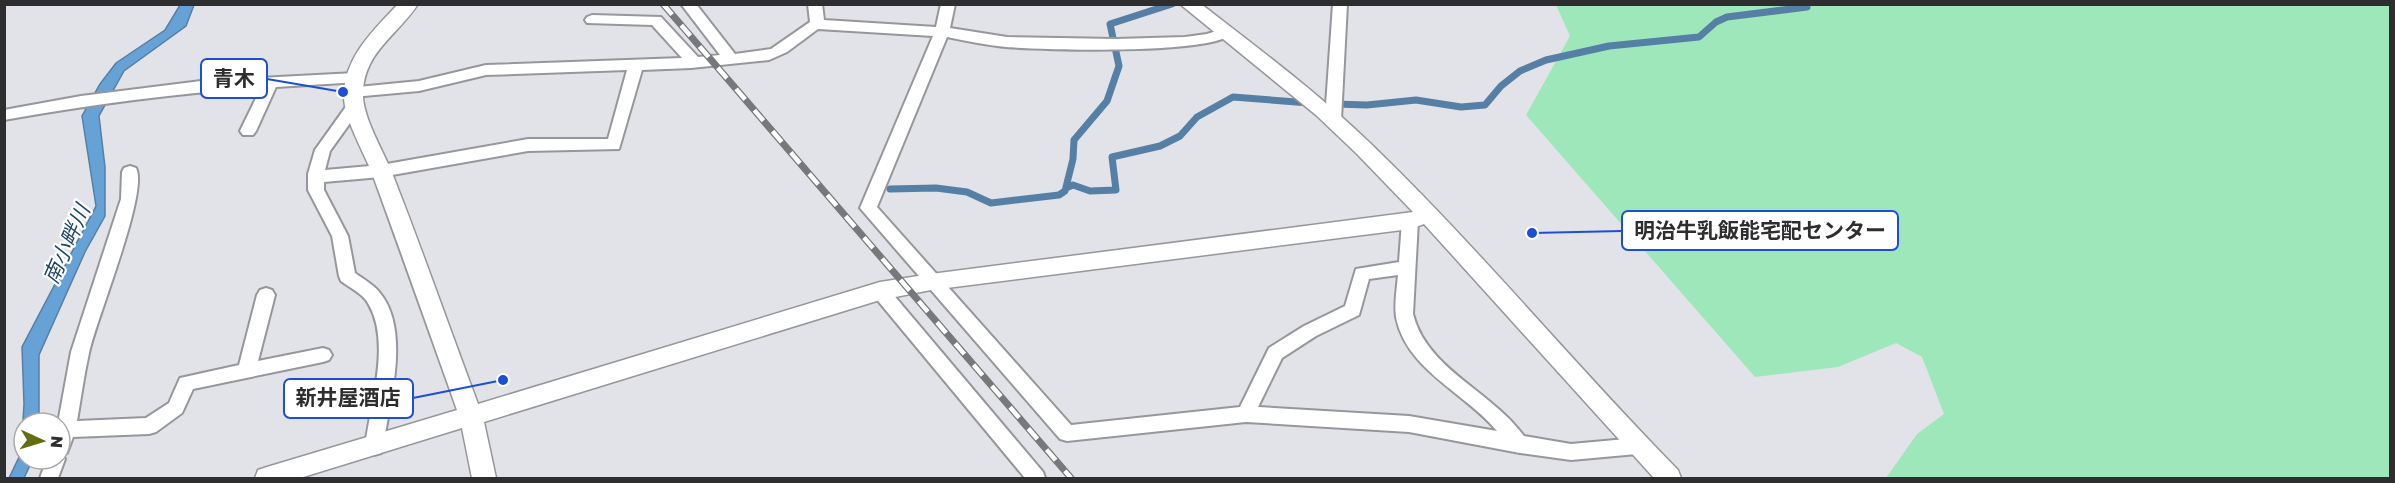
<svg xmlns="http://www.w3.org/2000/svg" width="2395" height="483" font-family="'Golos Text','Noto Sans JP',sans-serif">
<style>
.green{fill:#9ee7ba}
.water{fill:#67a2d7;stroke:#567fa5;stroke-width:1.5}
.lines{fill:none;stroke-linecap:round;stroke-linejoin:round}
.stream{stroke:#567fa5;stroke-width:7}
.minor-casing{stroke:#96979b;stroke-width:4}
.tertiary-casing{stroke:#96979b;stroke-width:3}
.minor{fill:#fff;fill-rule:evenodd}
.tertiary{fill:#fff;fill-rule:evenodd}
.rail-casing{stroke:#77787b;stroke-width:7}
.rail{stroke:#fff;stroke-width:4.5;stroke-dasharray:14;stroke-linecap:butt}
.labels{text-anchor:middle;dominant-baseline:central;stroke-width:4.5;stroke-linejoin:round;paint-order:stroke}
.water-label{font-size:21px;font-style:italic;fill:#1b466a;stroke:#fff}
.leader{fill:none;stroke:#1d4ed8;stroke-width:2}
.callout-dot{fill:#1d4ed8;stroke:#fff;stroke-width:2}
.callout{fill:#fff;stroke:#1d4ed8;stroke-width:2}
.callout-label{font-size:21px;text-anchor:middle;font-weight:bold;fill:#2e2e30}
</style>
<rect width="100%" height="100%" fill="#e2e3e8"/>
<path class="green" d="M1556,5h834v473h-504l31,-44 27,-20 -22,-57 -26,-14 -58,24 -83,10 -229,-262 44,-79z"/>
<path class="water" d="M180,5h14l-8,21 -62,45 -25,45 6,51v49l-20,36 -46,103v68h-15v36h9l-9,19h-15l12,-25 3,-49 -2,-57 74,-141 -14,-90 18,-32 16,-21 49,-33z"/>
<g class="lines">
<path class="stream" d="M1335,104l32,1 49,-5 45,7 24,-2 16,-19 19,-15 26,-11 63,-14 90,-9 17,-15 11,-5 80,-10
M1066,188l7,-3 17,6 26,-1 -4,-33 48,-11 20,-10 17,-19 36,-20 76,6
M890,189l46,-1 31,4 24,11 68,-8 6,-4 8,-32 1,-19 33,-39 12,-35 -9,-42 62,-20"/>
<g class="minor-casing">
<path id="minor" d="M681,4h15l39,50 36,-5 39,-27 -2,-18h14l2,16 112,7 5,-23h14l-5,24 57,9 109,2 69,-2 22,-3 18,-6 5,2 2,3c-16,22 -193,17 -226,14 -20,-2 -40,-6 -59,-10l-70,170 194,218 169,-18 29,-59 35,-22 41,-20 11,-37 43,-7 3,-41 2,-4 6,-2 6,2 2,4 -5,93c11,46 60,70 92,101 7,6 13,14 19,21l47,8 66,-6 7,2 2,6 -2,6 -7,2 -66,6 -51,-7 -111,-21 -163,-10 -179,19 -7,-2 -200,-231 73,-172 -115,-7 -31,23 -18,8 -78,8 -49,2 -23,79 -91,2 -147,26 -57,5v8l24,46 7,37c8,6 19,12 25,20 31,38 9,110 3,154l-2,6 -7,2 -7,-2 -2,-6c5,-41 26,-104 4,-142 -5,-11 -19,-17 -28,-24l-2,-5 -7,-40 -24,-46v-16l7,-24 35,-49 5,-1 8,5 -33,46 -5,19 56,-5 147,-26h80l19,-69 -141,5 -67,16 -66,6 -5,-1 -2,-4 2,-4 71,-7 67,-16 196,-7 -30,-33 -65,-2 -2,-3 2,-3 5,-2 69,2 37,40 22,-2zM1398,275c-1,13 -4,29 -2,42 10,53 70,76 101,114l-88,-15 -151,-9 24,-49 34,-22 43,-21 10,-36z
M1333,4h14l-6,116 -3,4h-10l-3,-4z
M355,73l5,1 2,4 -2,4 -84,5 -20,44 -3,4h-10l-3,-4 21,-43c-86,5 -171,17 -257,32v-10l77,-14 120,-15z
M130,166l6,2c13,24 -40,151 -47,185 -5,22 -8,45 -12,68l69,-3 23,-15 11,-25 59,-13 18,-70 3,-5 6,-2 6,2 3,5 -17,66 65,-13 6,2 3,5 -3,5 -6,2 -130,27 -11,24 -26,19 -7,2 -76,3 -6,16 -4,1 2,5 -7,19h-18l7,-19h13v-36h-2l13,-71 50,-153 1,-27 2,-4z
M880,284l6,2 157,186 2,6h-20l-151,-182 -3,-5 3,-5z"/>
</g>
<g class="tertiary-casing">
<path id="tertiary" d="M398,4h20c-20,31 -53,47 -55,87 -2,24 20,59 29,82 30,76 57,154 86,231l402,-122 51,-8 482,-62 -56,-58 -41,-39 -136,-111h21c58,45 116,88 169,139 107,103 203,220 308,327l3,8h-27l-230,-254 -14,5 -479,61 -51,10 -396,122 12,56h-24l-10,-50 -162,50h-45l3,-8 9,-3 190,-57c-28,-79 -56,-158 -85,-237 -9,-23 -30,-57 -28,-81 2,-37 31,-63 54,-88z"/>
</g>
<use href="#minor" class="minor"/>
<use href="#tertiary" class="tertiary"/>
<g class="rail-casing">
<path id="rail" d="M663,4l408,474"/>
</g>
<use href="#rail" class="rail"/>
</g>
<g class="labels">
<g class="water-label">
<text transform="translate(66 244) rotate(-66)">南小畔川</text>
</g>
</g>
<path class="leader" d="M343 92L267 79M1532 233L1622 231M503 380L413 398"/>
<g class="callout-dot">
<circle cx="343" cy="92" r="6"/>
<circle cx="1532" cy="233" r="6"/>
<circle cx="503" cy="380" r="6"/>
</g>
<g class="callout">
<rect x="201" y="59" width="66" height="39" rx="6"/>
<rect x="1622" y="211" width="276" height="39" rx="6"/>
<rect x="284" y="379" width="129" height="39" rx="6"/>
</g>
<g class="callout-label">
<text x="234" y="86">青木</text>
<text x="1760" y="238">明治牛乳飯能宅配センター</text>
<text x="348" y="405">新井屋酒店</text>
</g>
<rect width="2395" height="483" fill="none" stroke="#2e2e30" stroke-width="12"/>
<g transform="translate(42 441) rotate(94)"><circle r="28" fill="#ffffff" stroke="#ababac" stroke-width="1.5"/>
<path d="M0-4.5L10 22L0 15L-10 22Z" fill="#656d12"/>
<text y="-9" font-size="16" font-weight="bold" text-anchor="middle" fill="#2e2e30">N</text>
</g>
</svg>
